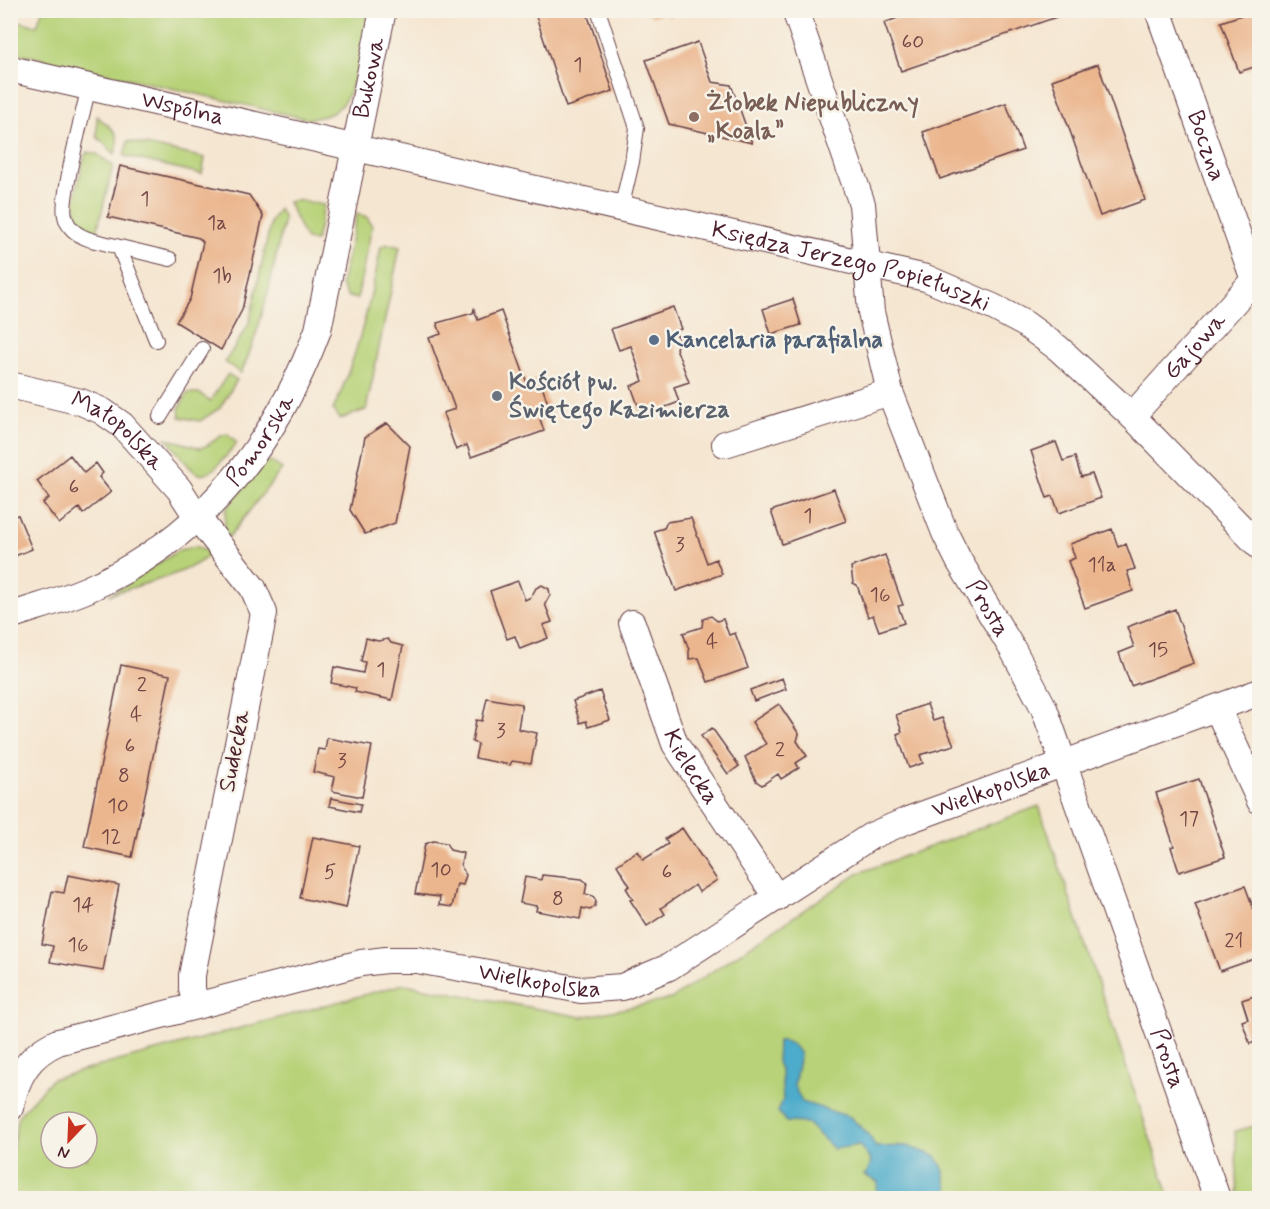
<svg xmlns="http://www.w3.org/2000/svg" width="1270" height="1209" font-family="Mynerve,sans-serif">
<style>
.green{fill:#b7d278;stroke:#807852;stroke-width:1.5;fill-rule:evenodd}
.water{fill:#4daccb;stroke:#4c667b;stroke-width:1.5}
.building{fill:#ebb68e}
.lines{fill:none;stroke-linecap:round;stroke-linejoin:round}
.service-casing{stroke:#643d44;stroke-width:16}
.minor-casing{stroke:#643d44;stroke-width:28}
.service{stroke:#fff;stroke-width:14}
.minor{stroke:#fff;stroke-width:26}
.education-dot{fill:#8d6e63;stroke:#f7f3e8;stroke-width:2}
.service-dot{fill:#5c6f8a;stroke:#f7f3e8;stroke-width:2}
.worship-dot{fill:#6b7280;stroke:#f7f3e8;stroke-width:2}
.labels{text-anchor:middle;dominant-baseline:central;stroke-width:5;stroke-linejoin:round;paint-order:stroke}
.number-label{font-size:21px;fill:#724544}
.street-label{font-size:24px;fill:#4a1f2b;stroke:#f7f3e8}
.education-label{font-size:24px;font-weight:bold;fill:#785e54;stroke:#f7f3e8;text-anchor:start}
.service-label{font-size:24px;font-weight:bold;fill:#4e5e75;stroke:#f7f3e8;text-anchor:start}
.worship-label{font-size:24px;font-weight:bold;fill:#5b616d;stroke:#f7f3e8;text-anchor:start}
</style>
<rect width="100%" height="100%" fill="#f7f3e8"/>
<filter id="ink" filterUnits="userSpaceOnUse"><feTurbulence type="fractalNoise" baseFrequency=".0167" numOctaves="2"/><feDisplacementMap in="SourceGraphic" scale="12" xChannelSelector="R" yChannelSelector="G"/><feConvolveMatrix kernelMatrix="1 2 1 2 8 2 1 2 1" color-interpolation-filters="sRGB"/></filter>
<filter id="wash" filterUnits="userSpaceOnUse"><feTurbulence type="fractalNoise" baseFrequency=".008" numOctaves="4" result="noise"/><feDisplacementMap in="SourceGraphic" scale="24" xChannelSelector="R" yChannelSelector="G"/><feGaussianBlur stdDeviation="1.35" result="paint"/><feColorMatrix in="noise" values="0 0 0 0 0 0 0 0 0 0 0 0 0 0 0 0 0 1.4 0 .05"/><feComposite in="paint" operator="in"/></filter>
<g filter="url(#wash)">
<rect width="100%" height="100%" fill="#f5e6d1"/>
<path class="green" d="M42,11v-1l327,1c-6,28 -10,89 -39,103 -6,3 -16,4 -23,5l-296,-67v-33l26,7z
M97,116c16,15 25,14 18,38l-18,-17z
M128,141l77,17 -3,16 -78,-18z
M88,152l9,2 16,12 -16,65c-37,-8 -17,-51 -12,-76z
M298,200l26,5 -8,36 -10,-1 -18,-38z
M279,209l5,10c-11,51 -21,106 -43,154l-16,-11 24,-38 22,-103z
M357,214l10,3 5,9 -15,73 -10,-3 -6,-11z
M388,244l12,3 -34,163 -26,9 -7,-9c24,-53 37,-106 48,-163z
M228,374l9,6 -17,28 -20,13 -20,-4 -1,-9 9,-15h11l11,8z
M228,434l9,9c-39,48 -36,37 -71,-5l34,10c12,-2 16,-13 28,-14z
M270,461l12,8 -53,68 -5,-5 2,-23 39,-47z
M196,546l14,7c-15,20 -77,33 -101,42l70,-45z
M1039,806l131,392h-1159v-41l7,-41 34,-37 352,-95 178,33 89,-18 188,-126zM51,1122h36v36h-36z
M1259,1125v73h-21l-3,-67z"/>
<path class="water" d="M778,1041c12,-1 16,4 22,13l-6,32 8,16 48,15 18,17 8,13 31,-1 29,10 7,12 7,30h-75l3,-16 -14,-7 4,-4 3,-10 -12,-16 -25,4 -27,-26 -21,-1 -8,-10 5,-13 -2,-27 -4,-10z"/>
<g id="blocks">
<path class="building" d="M534,10h52l27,81 -47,16z
M648,10h33l-12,7 -4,-4 -14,4z
M919,10h155v1l-173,60 -17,-48z
M1256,10h4v55l-21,7 -18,-50z
M698,42l14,40 19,3 21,58 -83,-19 -23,-64z
M1098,64l47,136 -45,16 -48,-136z
M1006,103l17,47 -83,29 -17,-47z
M120,166l129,29 14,21 -21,94 -21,40 -45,-28 14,-23 13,-57 -4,-4 -91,-21z
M793,299l8,26 -30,9 -8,-25z
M673,307l8,22 -11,4 7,2 2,6 -3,7 13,34 -15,5 5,15 -37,14 -11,-30 12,-5 -12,-35 -12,4 -8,-21z
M474,309l4,11 23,-9 26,72 12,-5 13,37 -12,4 4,12 -73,26 -4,-12 -11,5 -13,-37 12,-4 -26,-71 12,-4 -4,-11 36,-10z
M387,423l23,23 -15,77 -30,11 -15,-24 15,-73z
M1056,442l7,19 12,-4 6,20 11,-3 9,24 -42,15 -6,-17 -6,2 -16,-47z
M70,455l14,18 12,-10 7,10 -4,4 12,15 -28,22 -4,-6 -20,16 -16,-21 6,-5 -12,-17z
M834,489l12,32 -64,23 -11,-33z
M10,508l4,8 4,-1 14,34 -22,9z
M691,518l16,45 9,-4 6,15 -46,17 -22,-60 10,-3 3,-6z
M1112,529l6,18 8,-3 9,25 -8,2 6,20 -48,17 -17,-47 7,-3 -5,-14z
M885,555l18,50 -5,1 6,17 -25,8 -6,-16 -5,2 -11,-32 -4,-2 -2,-16z
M518,581l7,19 6,-3 5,-9 6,-3 7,4 1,6 -5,9 7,18 -9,3 5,13 -28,11 -5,-13 -8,3 -17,-48z
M1175,609l19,54 -63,23 -12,-33 15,-6 -7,-20z
M711,616l6,5 6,-2 6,16 6,-2 13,35 -40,14 -9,-24 -10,1v-9l-6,-17 19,-6 1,-8z
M366,638l12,3 10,-2 3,4 12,3 -11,54 -37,-8 1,-4 -25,-5 3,-16 29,6 2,-11 -4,-1z
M121,665l49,10 -38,182 -48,-10z
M782,678l4,11 -32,12 -4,-11z
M600,691l10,29 -22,7 -2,-6 -6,2 -7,-22z
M487,698l35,6 -4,25 19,4 -6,31 -19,-3 -2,4 -35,-7 3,-14 -6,-2 4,-22 6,1z
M779,704l20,30 -2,7 10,15 -11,7 3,5 -18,11 -3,-5 -16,11 -6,-4 -11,-24 21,-13 -14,-22z
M927,704l6,17 9,-3 12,27 -34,10 3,8 -14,5 -12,-34 5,-2 -6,-17z
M712,728l27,38 -11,8 -27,-38z
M327,738l45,8 -10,51 -30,-6 3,-14 -22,-5 5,-23 7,1z
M1199,779l26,78 -46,15 -8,-25 3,-1 -18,-53z
M331,798l30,6 -2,8 -30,-6z
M682,828l35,52 -18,12 -4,-7 -34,23 4,6 -18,12 -17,-26 3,-1 -7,-11 4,-2 -13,-21 20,-14 6,9 25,-16 -3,-5z
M313,837l46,9 -13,62 -46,-10z
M433,841l13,2 4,7 13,3 -2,13 5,9 -3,10 -6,-1 -5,23 -13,-2 1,-8 -25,-3 10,-50z
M68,875l51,10 -16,86 -53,-9 3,-16 -11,-2 10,-53 12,2z
M542,875l40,4 5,4 -2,11 8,2 3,5 -1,5 -5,4 -8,-2 -2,11 -44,-8 1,-5 -17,-3 5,-26 16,3z
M1245,886l15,40v31l-40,14 -25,-67z
M1260,994v53h-1l-2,-6 -7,3 -8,-23 6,-2 -6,-19z"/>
</g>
</g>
<g filter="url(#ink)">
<use href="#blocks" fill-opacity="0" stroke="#643d44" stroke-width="1.5"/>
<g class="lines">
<g class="service-casing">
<path id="service" d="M598,10l39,118 -5,34 -11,47
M89,86c-5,23 -29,113 -24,130 3,14 14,20 26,24l79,19
M119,247l37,93
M160,417l42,-68"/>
</g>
<g class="minor-casing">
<g id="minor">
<path id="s1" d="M795,10l67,194 9,108 19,80 55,141 14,28 54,89 31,58 173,490"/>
<path id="s2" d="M1158,10l96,270"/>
<path id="s3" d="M10,69l916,209 67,29 32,17 33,24 74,68 128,131"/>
<path id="s4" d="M10,385l71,17 21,9 20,14 57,64 18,28 56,71 11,25 -72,362v14l4,16"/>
<path id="s5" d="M1132,416l122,-136 6,-1"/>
<path d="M725,444l165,-52"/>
<path id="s6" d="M10,616c26,-9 53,-16 78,-27 115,-51 187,-144 230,-259l65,-320"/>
<path id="s7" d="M632,623l43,121 102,154"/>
<path d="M1217,708l43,93"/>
<path id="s8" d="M10,1108c7,-32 18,-53 48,-66l303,-79 25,-3h31l164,30 41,-3 47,-20 202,-131 37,-16 352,-128"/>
</g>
</g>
<use href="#service" class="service"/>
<use href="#minor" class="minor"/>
</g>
</g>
<circle class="education-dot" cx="694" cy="117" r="6"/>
<circle class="service-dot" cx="654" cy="340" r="6"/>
<circle class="worship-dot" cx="497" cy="396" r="6"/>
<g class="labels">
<g class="number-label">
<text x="913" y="42">60</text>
<text x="578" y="65">1</text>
<text x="145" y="199">1</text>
<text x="217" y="223">1a</text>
<text x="222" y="276">1b</text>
<text x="74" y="487">6</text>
<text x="808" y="516">1</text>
<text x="680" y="545">3</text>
<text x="1102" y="565">11a</text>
<text x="880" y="595">16</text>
<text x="712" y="642">4</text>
<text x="1158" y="650">15</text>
<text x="381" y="670">1</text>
<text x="142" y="685">2</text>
<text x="136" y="715">4</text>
<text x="501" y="731">3</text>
<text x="130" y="746">6</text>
<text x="780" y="750">2</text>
<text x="342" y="761">3</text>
<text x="124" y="776">8</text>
<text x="118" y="806">10</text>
<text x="1189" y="819">17</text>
<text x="111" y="837">12</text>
<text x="441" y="870">10</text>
<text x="330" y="872">5</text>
<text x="667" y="872">6</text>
<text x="558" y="899">8</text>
<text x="83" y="905">14</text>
<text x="1234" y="941">21</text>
<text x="78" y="945">16</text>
</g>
<g class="street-label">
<text stroke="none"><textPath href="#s6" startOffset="696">Bukowa</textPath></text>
<text stroke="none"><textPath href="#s3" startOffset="177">Wspólna</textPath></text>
<text stroke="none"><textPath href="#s2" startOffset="144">Boczna</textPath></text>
<text stroke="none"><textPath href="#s3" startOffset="864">Księdza Jerzego Popiełuszki</textPath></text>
<text stroke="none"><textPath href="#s5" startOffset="94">Gajowa</textPath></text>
<text stroke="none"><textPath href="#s4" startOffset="120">Małopolska</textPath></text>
<text stroke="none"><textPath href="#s6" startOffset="314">Pomorska</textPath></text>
<text stroke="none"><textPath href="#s1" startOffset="634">Prosta</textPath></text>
<text transform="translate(235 751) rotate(-79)">Sudecka</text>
<text stroke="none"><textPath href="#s7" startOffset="156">Kielecka</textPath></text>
<text stroke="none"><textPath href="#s8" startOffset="1083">Wielkopolska</textPath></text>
<text stroke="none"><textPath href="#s8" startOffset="579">Wielkopolska</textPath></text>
<text stroke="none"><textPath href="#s1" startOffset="1120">Prosta</textPath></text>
</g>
<g class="education-label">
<text x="706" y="103">Żłobek Niepubliczny<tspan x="706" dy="28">„Koala”</tspan></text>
</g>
<g class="service-label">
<text x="666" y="340">Kancelaria parafialna</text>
</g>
<g class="worship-label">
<text x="509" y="382">Kościół pw.<tspan x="509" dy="28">Świętego Kazimierza</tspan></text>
</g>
</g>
<rect width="1270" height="1209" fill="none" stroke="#f7f3e8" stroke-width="36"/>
<g transform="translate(69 1140) rotate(203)"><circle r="28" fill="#f7f3e8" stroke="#b29e9c" stroke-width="1.5"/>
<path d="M0-4.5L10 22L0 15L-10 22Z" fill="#c8321e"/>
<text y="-9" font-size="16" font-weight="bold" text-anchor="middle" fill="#4a1f2b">N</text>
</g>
</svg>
